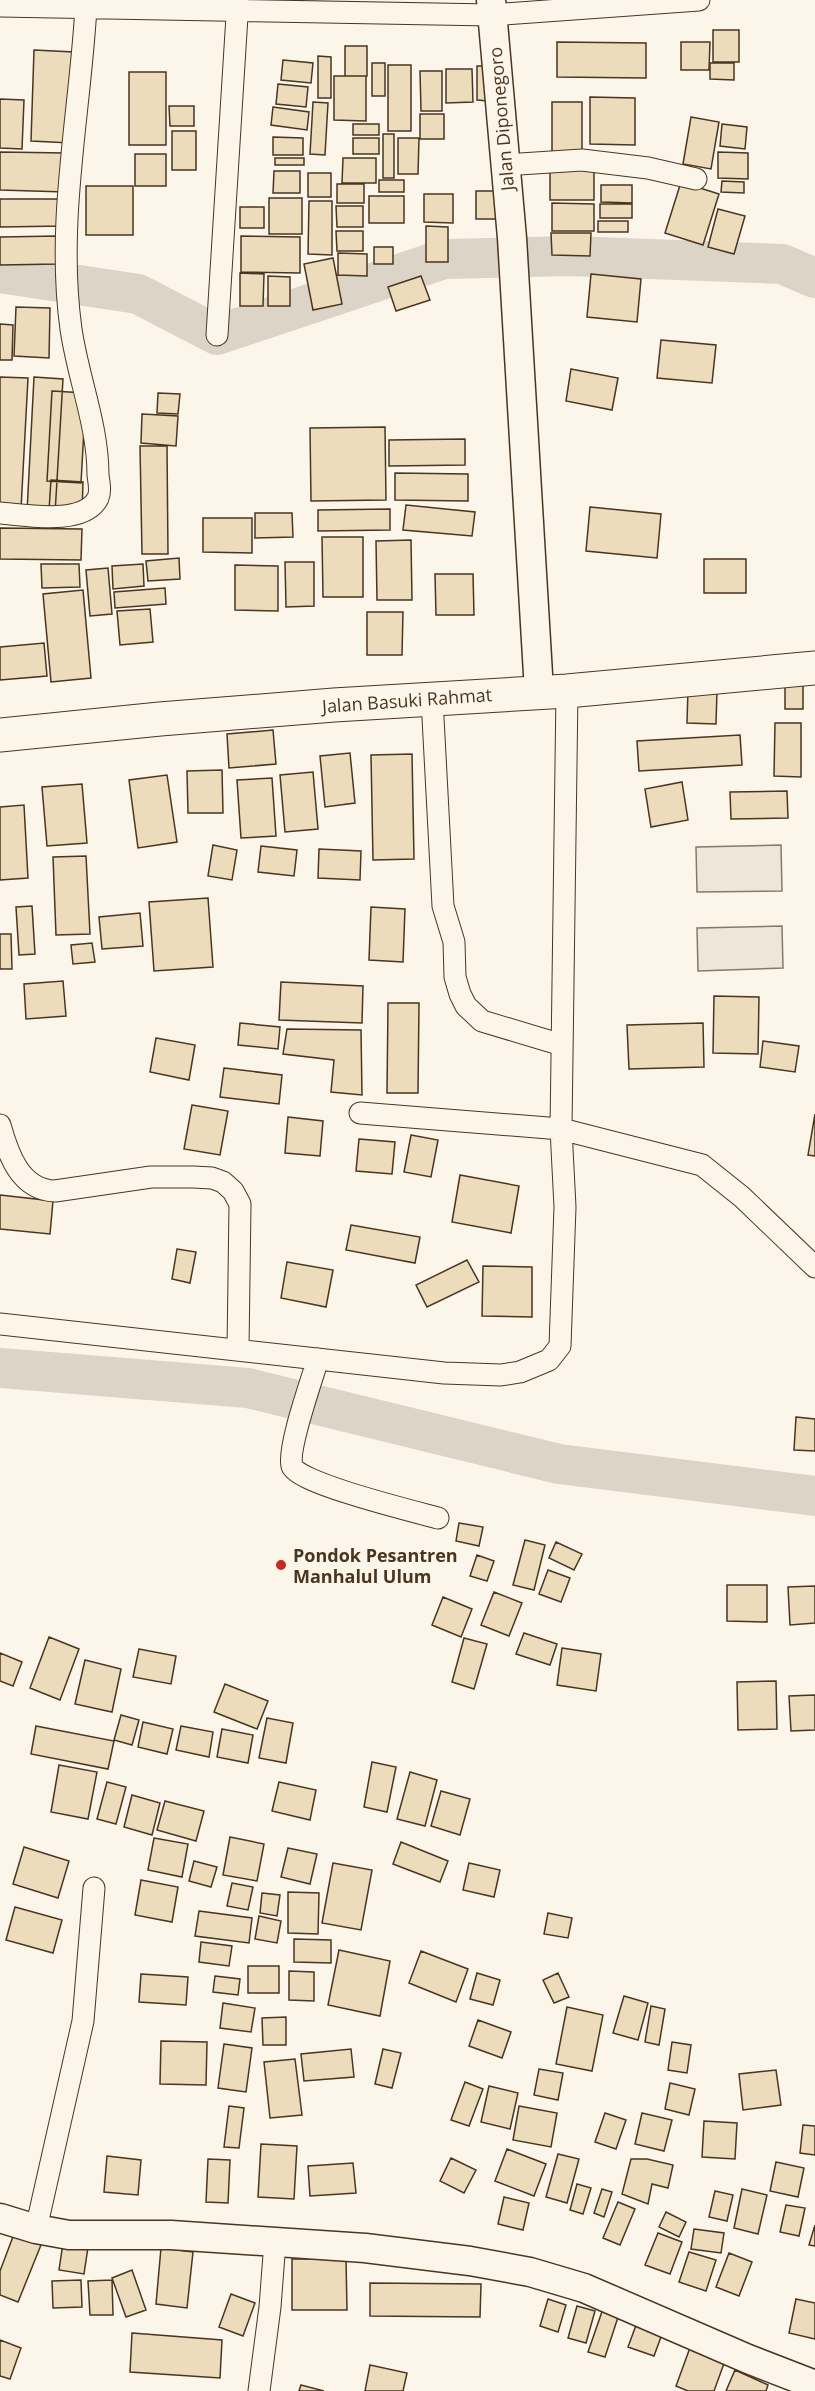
<svg xmlns="http://www.w3.org/2000/svg" width="815" height="2391" font-family="'Open Sans',sans-serif">
<style>
.green{fill:#ede6d9;stroke:#887966;stroke-width:1.5}
.lines{fill:none;stroke-linecap:round;stroke-linejoin:round}
.river{stroke:#dcd4c6;stroke-width:40}
.building{fill:#ecdcbc;stroke:#4a3520;stroke-width:1.5}
.street-casing{stroke:#4a3520;stroke-width:23}
.secondary-casing{stroke:#4a3520;stroke-width:31}
.primary-casing{stroke:#4a3520;stroke-width:35}
.street{stroke:#fbf6e9;stroke-width:21}
.secondary{stroke:#fbf6e9;stroke-width:28}
.primary{stroke:#fbf6e9;stroke-width:33}
.poi-dot{fill:#c62828;stroke:#fbf6e9;stroke-width:2}
.labels{text-anchor:middle;dominant-baseline:central;stroke-width:4.5;stroke-linejoin:round;paint-order:stroke}
.street-label{font-size:18px;fill:#4a3520;stroke:#fbf6e9}
.poi-label{font-size:18px;font-weight:bold;fill:#4a3520;stroke:#fbf6e9;text-anchor:start}
</style>
<rect width="100%" height="100%" fill="#fbf6e9"/>
<path class="green" d="M781,845l1,46 -85,1 -1,-45z
M782,926l1,42 -85,3 -1,-43z"/>
<g class="lines">
<path class="river" d="M0,273l138,21 79,41 227,-76 126,-3 212,8 33,14
M0,1368l248,20 311,76 256,32"/>
</g>
<path class="building" d="M713,30h26v32h-26z
M557,42l89,1v35l-89,-1z
M681,42h29l-1,28h-28z
M345,46h22v30h-22z
M34,50l40,2 -3,91 -40,-2z
M318,56l13,1v41h-13z
M283,60l30,3 -2,20 -30,-3z
M372,63h13v33h-13z
M710,63h24v17l-24,-1z
M388,65h23v66h-23z
M477,66h11v35l-11,-1z
M446,69h26l1,33 -27,1z
M420,71h22v40h-21z
M129,72h37v73h-37z
M334,76h32v45l-32,-1z
M278,84l30,3 -2,20 -30,-3z
M590,97l45,1v47l-45,-1z
M0,99l24,1 -2,49 -22,-1z
M313,102l15,1 -3,52 -15,-1z
M552,102h30v52h-30z
M169,106h25v20h-24z
M273,107l36,5 -2,18 -36,-5z
M420,114h24v25h-24z
M691,117l28,5 -8,47 -28,-5z
M353,124h26v11h-26z
M722,124l25,3 -2,22 -25,-3z
M172,131h24v39h-24z
M383,134h11v44h-11z
M273,137l30,1v17h-30z
M353,138h26v16h-26z
M398,138h21l-1,36h-20z
M0,152l66,1 -1,39 -65,-2z
M718,152l30,1v26l-30,-1z
M135,154h31v32h-31z
M275,158h29v7h-29z
M343,158h33v25h-34z
M550,170h44v30h-44z
M274,171h26v22h-27z
M308,173h23v24h-23z
M379,180h25v12h-25z
M722,181l22,1v11l-23,-1z
M681,182l38,12 -16,51 -38,-12z
M337,184h27v19h-27z
M601,185h31v18l-31,-1z
M86,186h47v49h-47z
M476,191h21v28h-21z
M424,194h29v29l-29,-1z
M369,196h35v27h-35z
M269,198h33v36h-33z
M0,199h63v27l-63,1z
M309,201h23v54l-24,-1z
M552,203l42,1v27h-42z
M600,204h32v14h-32z
M336,206h27v21h-26z
M240,207h24v21h-24z
M718,209l27,7 -11,38 -26,-7z
M598,221h30v11h-30z
M426,226l22,1v35h-22z
M336,231h27v20h-26z
M551,233h40l-1,23 -38,-1z
M57,236l1,28 -58,1v-28z
M241,236l59,1v36l-59,-1z
M374,247h19v17h-19z
M338,253l29,1v22l-29,-1z
M333,258l9,46 -29,6 -9,-46z
M240,273l24,1 -1,32h-23z
M591,274l50,5 -4,43 -50,-5z
M268,276l22,1v29h-22z
M421,276l9,24 -34,11 -8,-24z
M16,307l34,1 -1,50 -35,-2z
M0,324l13,1 -1,35h-12z
M661,340l55,5 -4,38 -55,-5z
M571,369l47,9 -6,32 -46,-9z
M0,377l28,1 -7,131 -21,-1z
M34,377l29,2 -8,135 -28,-2z
M52,391l34,2 -5,90 -34,-2z
M158,393l22,1 -2,20 -21,-1z
M142,414l36,2 -2,30 -35,-3z
M385,427l1,73 -75,1 -1,-73z
M465,439v26l-76,1v-26z
M140,446h27l1,108h-26z
M395,473l73,1v27l-73,-1z
M51,480l32,2 -1,30 -33,-2z
M406,505l69,7 -3,24 -69,-6z
M590,507l71,7 -4,44 -71,-7z
M390,509v21l-72,1v-21z
M255,513h37l1,24 -38,1z
M203,518h49v35l-49,-1z
M0,528l82,1 -1,31 -81,-1z
M322,537h41v60h-40z
M411,540l1,60h-35l-1,-59z
M179,558l1,21 -32,2 -2,-20z
M704,559h42v34h-42z
M285,562h29v44l-28,1z
M41,564h38l1,23 -38,1z
M143,564l1,22 -31,3 -1,-23z
M235,565l43,1v45l-43,-1z
M108,568l4,46 -22,2 -4,-46z
M435,574h38l1,41h-38z
M165,588l1,16 -51,4 -1,-16z
M83,590l8,88 -40,4 -8,-88z
M150,609l3,33 -33,3 -3,-34z
M367,612h36l-1,43h-35z
M44,643l3,33 -47,4v-33z
M785,684l18,1v24h-18z
M688,689l29,2 -1,33 -29,-1z
M775,723h26v54l-27,-1z
M273,730l3,34 -47,4 -2,-34z
M740,735l2,30 -103,6 -2,-30z
M350,753l5,50 -30,4 -5,-51z
M412,754l2,105 -41,1 -2,-105z
M222,770l1,43h-35l-1,-42z
M313,772l5,57 -33,3 -5,-57z
M167,775l10,67 -39,6 -9,-68z
M272,778l4,58 -35,2 -4,-58z
M682,782l6,38 -37,7 -6,-38z
M82,784l5,59 -40,3 -5,-59z
M787,791l1,27 -57,1 -1,-27z
M24,805l4,73 -28,2v-73z
M213,845l24,5 -5,30 -24,-4z
M261,846l36,4 -3,26 -36,-4z
M319,849l42,2 -1,29 -42,-2z
M86,856l4,78 -34,1 -3,-78z
M208,898l5,69 -59,4 -5,-69z
M32,906l3,48 -16,1 -3,-48z
M371,907l34,2 -2,53 -34,-2z
M140,913l3,33 -41,3 -3,-32z
M0,934h11l1,35h-12z
M92,943l3,19 -22,2 -2,-19z
M63,981l3,35 -40,3 -2,-35z
M281,982l82,4 -1,37 -83,-3z
M714,996l45,1 -1,57 -45,-1z
M388,1003h31l-1,90h-31z
M240,1023l40,4 -2,22 -40,-4z
M703,1023l1,44 -75,2 -2,-44z
M287,1029l74,1 1,65 -31,-3 3,-32 -51,-6z
M156,1038l39,7 -6,35 -39,-8z
M763,1041l36,5 -4,26 -35,-5z
M224,1068l58,7 -3,29 -59,-7z
M192,1105l36,6 -8,44 -36,-6z
M815,1114v42l-7,-1z
M288,1117l35,4 -3,35 -35,-3z
M411,1135l27,5 -7,37 -27,-5z
M359,1139l36,3 -3,32 -36,-3z
M460,1175l59,11 -8,47 -59,-11z
M0,1195l53,6 -3,33 -50,-5z
M351,1225l69,12 -5,26 -69,-13z
M177,1249l19,3 -6,31 -18,-4z
M467,1260l12,22 -52,25 -11,-22z
M287,1262l46,8 -7,37 -45,-9z
M483,1266l49,1v50l-50,-1z
M796,1417l19,2v32l-21,-1z
M459,1523l24,4 -4,19 -23,-5z
M525,1540l20,5 -11,45 -21,-5z
M556,1542l26,12 -8,16 -25,-12z
M477,1555l17,6 -7,20 -17,-5z
M548,1570l22,8 -9,24 -22,-8z
M727,1585h40v37l-40,-1z
M815,1586v37l-25,2 -2,-38z
M494,1592l28,11 -13,33 -28,-11z
M443,1597l29,12 -11,28 -29,-12z
M524,1633l33,11 -7,21 -34,-11z
M49,1637l30,12 -19,51 -30,-12z
M464,1638l23,6 -13,45 -22,-7z
M562,1648l39,6 -5,37 -39,-6z
M139,1649l37,7 -5,28 -38,-7z
M0,1653l22,9 -9,24 -13,-5z
M85,1660l36,9 -9,43 -37,-8z
M776,1681l1,48 -39,1 -1,-48z
M225,1684l43,17 -11,28 -43,-17z
M815,1695v35l-24,1 -2,-35z
M121,1715l18,5 -7,25 -18,-5z
M267,1718l26,5 -7,40 -27,-5z
M143,1722l30,7 -6,25 -29,-7z
M36,1726l78,15 -6,28 -77,-15z
M181,1726l32,6 -4,25 -33,-7z
M222,1729l31,6 -5,28 -31,-6z
M372,1762l24,5 -9,45 -23,-5z
M59,1765l38,7 -9,47 -37,-7z
M410,1772l27,8 -12,46 -28,-7z
M107,1782l19,5 -10,37 -19,-5z
M279,1782l37,8 -6,30 -38,-9z
M441,1791l29,8 -10,36 -29,-9z
M132,1795l28,8 -8,32 -28,-8z
M165,1801l39,10 -8,30 -39,-11z
M230,1837l34,7 -7,37 -34,-6z
M154,1838l34,6 -6,33 -34,-7z
M401,1842l47,19 -8,21 -47,-18z
M24,1847l45,14 -11,37 -45,-14z
M288,1848l29,6 -7,30 -29,-7z
M194,1861l23,6 -6,20 -22,-6z
M333,1863l39,7 -11,60 -39,-7z
M469,1863l31,7 -6,27 -31,-7z
M141,1880l37,7 -6,35 -37,-7z
M232,1883l21,4 -5,23 -21,-4z
M288,1892l31,1 -1,41 -30,-1z
M262,1893l18,2 -3,21 -17,-3z
M15,1907l47,13 -9,33 -47,-13z
M199,1911l53,7 -3,25 -54,-7z
M548,1913l24,5 -4,20 -24,-4z
M259,1916l22,5 -4,22 -22,-4z
M294,1939l37,1v23l-37,-1z
M201,1942l31,4 -3,20 -30,-4z
M339,1950l51,11 -10,55 -52,-11z
M421,1951l47,18 -12,33 -47,-19z
M248,1966h31v27h-31z
M289,1971l25,1v29l-25,-1z
M477,1973l23,7 -7,25 -23,-6z
M558,1973l11,24 -15,6 -11,-23z
M141,1974l47,3 -2,28 -47,-3z
M215,1976l25,3 -2,16 -25,-3z
M624,1996l24,7 -10,37 -25,-7z
M223,2003l32,5 -4,24 -31,-4z
M651,2006l14,3 -6,36 -14,-3z
M567,2007l36,8 -11,56 -36,-7z
M286,2017v28h-23l-1,-27z
M478,2020l33,12 -9,26 -33,-12z
M161,2041l46,1 -1,43 -46,-1z
M672,2042l19,3 -4,28 -19,-3z
M224,2044l28,4 -6,44 -28,-4z
M351,2049l3,28 -50,4 -3,-27z
M383,2049l18,4 -9,35 -17,-4z
M295,2059l7,56 -32,3 -6,-56z
M539,2069l24,4 -5,27 -24,-5z
M776,2070l5,35 -38,5 -4,-36z
M465,2082l18,7 -14,37 -18,-6z
M670,2083l25,6 -6,26 -24,-6z
M489,2086l29,7 -8,36 -29,-7z
M229,2106l15,2 -5,40 -15,-1z
M519,2106l38,7 -6,34 -38,-7z
M605,2113l21,7 -10,29 -21,-7z
M642,2113l30,7 -8,31 -29,-7z
M704,2121l33,2 -2,36 -33,-2z
M803,2125l12,1v29l-15,-2z
M261,2144l36,2 -3,53 -36,-2z
M507,2149l39,15 -12,32 -39,-15z
M558,2154l21,5 -12,44 -21,-6z
M107,2156l34,4 -3,35 -34,-3z
M451,2158l25,12 -12,23 -24,-12z
M208,2159l22,1 -2,43 -22,-1z
M631,2159h16l26,6 -5,23 -16,-4 -4,20 -26,-10z
M776,2162l28,6 -6,29 -28,-6z
M353,2163l3,30 -46,3 -2,-30z
M577,2184l14,4 -8,26 -13,-4z
M602,2189l10,3 -8,25 -10,-4z
M742,2189l25,6 -9,39 -24,-6z
M715,2191l18,4 -6,26 -18,-4z
M504,2197l25,6 -6,27 -25,-6z
M618,2202l17,7 -15,36 -17,-7z
M786,2205l19,3 -6,28 -19,-4z
M666,2212l20,10 -7,15 -20,-10z
M815,2225v21l-6,-1z
M694,2229l30,4 -3,20 -30,-4z
M658,2233l24,9 -12,32 -25,-9z
M14,2234l27,11 -23,57 -18,-7v-24z
M63,2243l25,4 -4,27 -25,-4z
M161,2248l32,4 -6,56 -31,-4z
M689,2252l27,8 -10,31 -27,-9z
M729,2253l23,9 -13,34 -23,-9z
M292,2259h54l1,51h-55z
M132,2270l14,40 -20,7 -14,-39z
M81,2280l1,27 -29,1 -1,-27z
M112,2280l1,35h-23l-2,-34z
M370,2283l111,1 -1,33 -110,-1z
M231,2294l24,9 -12,33 -24,-9z
M548,2299l18,6 -8,27 -18,-6z
M796,2299l19,4v36l-26,-6z
M605,2303l16,5 -16,49 -17,-5z
M577,2306l18,5 -9,32 -18,-5z
M639,2317l26,9 -11,30 -26,-9z
M132,2333l90,7 -2,38 -90,-6z
M0,2340l21,8 -11,31 -10,-3z
M691,2345l35,13 -12,33h-26l-12,-5z
M370,2365l37,8 -4,18h-38z
M735,2370l33,15 -2,6h-40z
M301,2385l23,6h-25z"/>
<g class="lines">
<g class="street-casing">
<path id="street" d="M0,6l491,9 208,-15
M505,165l77,-5 66,8 48,11
M217,335l21,-335
M0,513c26,2 84,13 98,-15 3,-7 1,-15 0,-23 0,-50 -20,-97 -27,-146 -15,-107 9,-215 15,-322
M432,699l11,207 11,36 1,35 5,17 6,12 16,15 80,24
M360,1113l201,16 141,36 40,32 73,70
M0,1125c8,29 20,65 55,66l96,-14h42l19,1 11,4 10,9 7,13 -2,146
M0,1324l444,49 57,2 19,-3 29,-12 11,-14 5,-139 -4,-78 6,-438
M318,1359c-6,20 -31,90 -26,107 5,17 124,46 146,52
M36,2229l47,-208 11,-133
M259,2391l11,-84 5,-65"/>
</g>
<g class="secondary-casing">
<path id="secondary" d="M491,0l21,238 27,453
M0,2218l36,11 33,6h102l194,13 105,13 60,11 54,16 164,71 67,26"/>
</g>
<g class="primary-casing">
<path id="primary" d="M0,735l160,-16 174,-14 233,-14 248,-23"/>
</g>
<use href="#street" class="street"/>
<use href="#secondary" class="secondary"/>
<use href="#primary" class="primary"/>
</g>
<circle class="poi-dot" cx="281" cy="1565" r="6"/>
<g class="labels">
<g class="street-label">
<text transform="translate(501 119) rotate(-95)">Jalan Diponegoro</text>
<text transform="translate(407 700) rotate(-4)">Jalan Basuki Rahmat</text>
</g>
<g class="poi-label">
<text x="293" y="1555">Pondok Pesantren<tspan x="293" dy="21">Manhalul Ulum</tspan></text>
</g>
</g>
</svg>
